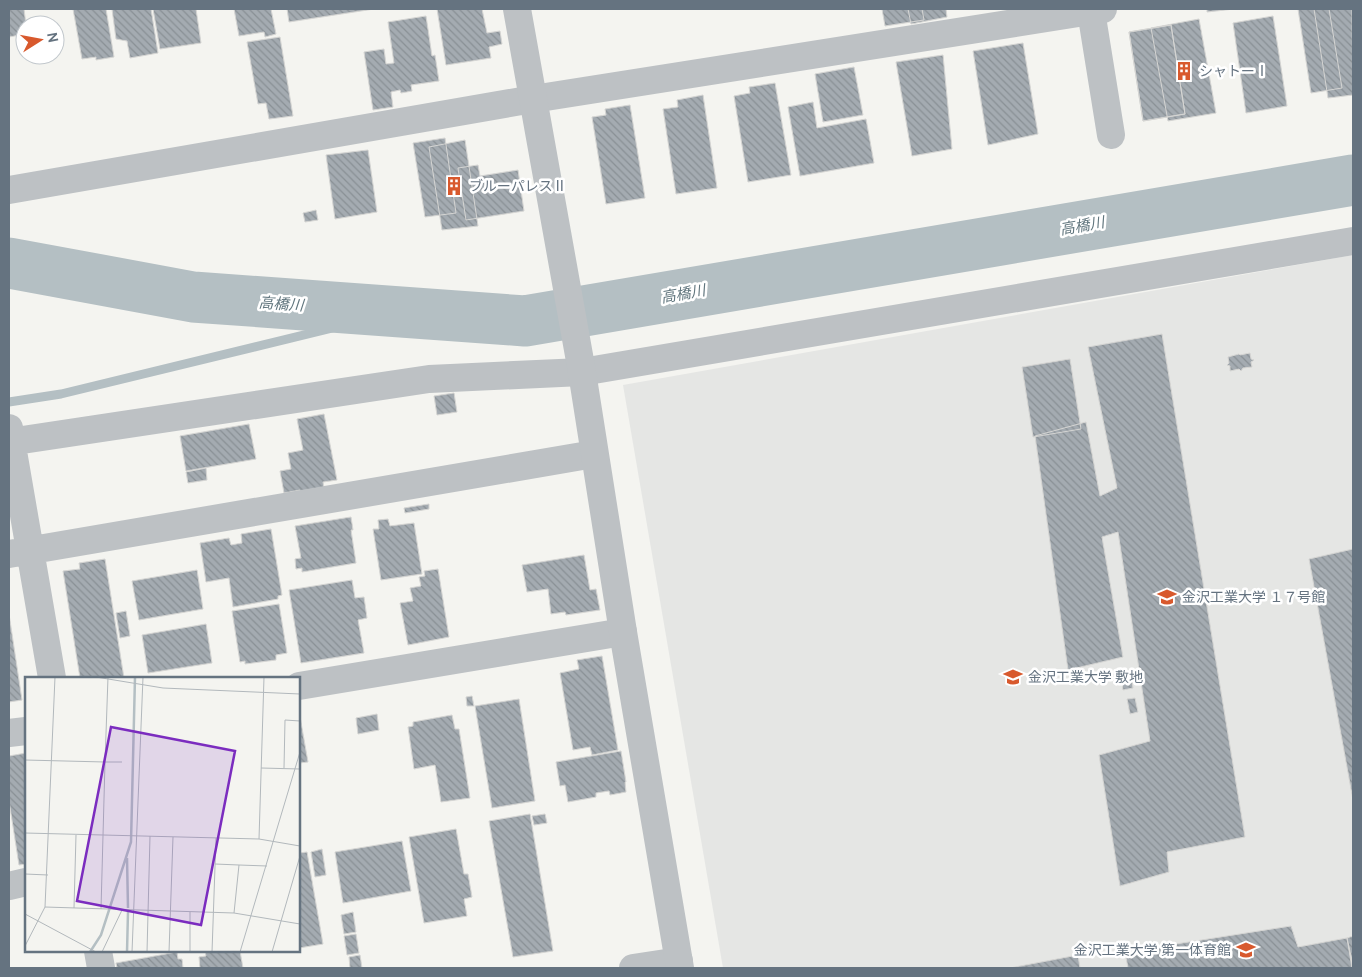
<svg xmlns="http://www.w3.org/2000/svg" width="1362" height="977" font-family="Cabin,'Noto Sans JP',sans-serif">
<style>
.built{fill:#e5e6e4}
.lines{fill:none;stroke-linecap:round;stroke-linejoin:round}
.stream{stroke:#b4bfc3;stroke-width:9}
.river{stroke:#b4bfc3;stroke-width:51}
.building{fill:url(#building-back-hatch);stroke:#d5d5d3}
.minor{stroke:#bdc1c4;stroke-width:28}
.tertiary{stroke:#bdc1c4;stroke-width:28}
.labels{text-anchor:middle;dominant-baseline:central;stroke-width:5;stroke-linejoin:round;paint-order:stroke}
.poi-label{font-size:14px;fill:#657380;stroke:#fff;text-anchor:start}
.water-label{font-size:15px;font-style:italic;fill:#60757d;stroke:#fff}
.inset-river{fill:none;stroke:#b4bfc3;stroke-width:2.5}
.inset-road{fill:none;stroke:#b2b8bc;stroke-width:1}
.view{fill:#7b2cbf;fill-opacity:0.15;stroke:#7b2cbf;stroke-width:2.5}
.inset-edge{fill:none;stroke:#657380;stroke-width:2.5}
</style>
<defs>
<pattern id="building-back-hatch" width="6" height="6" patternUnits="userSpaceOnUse" patternTransform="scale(1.25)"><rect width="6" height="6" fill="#a4abb1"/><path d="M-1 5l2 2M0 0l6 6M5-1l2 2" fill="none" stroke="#899095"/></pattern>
</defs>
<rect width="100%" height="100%" fill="#f4f4f0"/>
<path class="built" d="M1353,255v713h-630l-100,-583z"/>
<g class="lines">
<path class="stream" d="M9,402l52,-8 337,-82"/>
<path class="river" d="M9,263l184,34 332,24 828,-141"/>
</g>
<path class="building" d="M9,9h15l2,16h-1v9l-16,3z
M73,9h33l8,48 -18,3v-3l-14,2z
M112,9h39l7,44 -28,5 -3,-17 -11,-2z
M153,9h43l5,34 -41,6z
M234,9h37l5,25 -11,3 -1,-5 -25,4z
M287,9h87l-85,13z
M437,9h45l5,24 13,-2 2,13 -13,3 2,11 -45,7z
M882,9h40l2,11 -39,6z
M908,9h38l1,8 -36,7z
M1207,9h27l-27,3z
M1298,9h31l13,79 -31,5z
M1314,9h38l1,86 -25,3z
M426,16l6,40 3,-1 4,26 -28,4 1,6 -11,2 -1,-3 -9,2 2,15 -20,3 -9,-58 20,-3 2,15 8,-1 -6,-41z
M1273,16l14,90 -41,7 -13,-90z
M1199,19l17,94 -48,8 -17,-93z
M1171,25l14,89 -42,7 -14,-89z
M1171,25l14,89 -42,7 -14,-89z
M280,37l13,79 -24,3 -3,-16 -8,1 -11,-62z
M1023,43l15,91 -50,11 -15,-94z
M943,55l9,94 -40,7 -16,-94z
M854,67l9,48 -40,7 -8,-48z
M775,83l16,92 -43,7 -14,-86 16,-3 -1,-6z
M703,95l14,93 -41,6 -13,-85 15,-2 -1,-7z
M813,102l4,26 49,-9 8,44 -74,13 -12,-69z
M630,105l15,93 -39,6 -14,-87 14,-2 -1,-6z
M445,138l11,75 -31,4 -12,-74z
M465,140l13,86 -36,4 -13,-83z
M368,150l9,62 -42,7 -9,-64z
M478,165l2,11 38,-6 6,41 -58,9 -8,-52z
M316,210l2,10 -13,2 -2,-9z
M1162,334l83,503 -78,15 2,20 -49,14 -21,-131 51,-14 -32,-209 -16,5 21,120 -55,13 -33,-234 51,-14 14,74 17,-8 -29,-141z
M1250,353l1,6 3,1 -3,2 1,5 -9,1 -2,3 -2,-2 -9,2v-5l-3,-1 2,-2 -1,-6 11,-3 1,1z
M1070,359l11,70 -48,8 -11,-70z
M454,393l3,19 -20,3 -3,-19z
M324,414l13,66 -14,2 1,6 -24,4v-2l-16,3 -4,-22 11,-2 -3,-16 15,-3 -6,-31z
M249,424l7,35 -70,12 -6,-35z
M206,468l1,12 -19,3 -2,-11z
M429,504v5l-24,4 -1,-5z
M351,517l2,13h-2l5,33 -54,9v-4l-6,1 -1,-10 6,-1 -6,-32z
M388,519l2,7 24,-3 8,51 -41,6 -8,-51h6l-1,-9z
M271,529l11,66 -4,1v3l-45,8 -4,-29 -23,4 -6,-39 29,-5 2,7 11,-2 -1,-9z
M1353,549v251l-44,-241z
M584,555l6,35 6,-1 4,21 -34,5 -1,-3 -14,2 -3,-25 -21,3 -5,-27z
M105,559l19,119h-44l-17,-107 17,-2 -1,-6z
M438,569l11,68 -41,8 -8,-42 13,-2 -3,-13 11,-2 -2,-9 6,-1 -1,-5z
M197,570l6,39 -64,11 -7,-39z
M352,580l3,18 9,-1 3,21 -9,2 6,33 -63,10 -12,-73z
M279,604l8,49 -11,2v5l-31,4v-3l-5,1 -8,-51z
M126,611l4,25 -10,2 -4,-25z
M9,614l13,86 -13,2z
M206,624l6,39 -64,10 -6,-38z
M602,656l16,94 -26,5 -2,-8 -17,3 -13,-77 19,-4 -2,-9z
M1131,675l2,13 -10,2 -2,-14z
M472,696l2,10h-7l-1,-9z
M1135,698l3,14 -8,2 -3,-15z
M519,699l16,102 -43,7 -17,-102z
M299,711l9,51 -9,1z
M377,714l2,16 -21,4 -2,-16z
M452,715l3,14h4l11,69 -29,4 -6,-37 -21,4 -6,-42 5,-1v-4z
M621,751l5,31h-1l1,10 -16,3 -1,-4 -13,2v4l-28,5 -3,-17 -5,1 -4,-24z
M26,753v111l-7,1 -10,-64v-45z
M530,814l23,137 -40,6 -24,-136z
M545,814l2,9 -13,2 -2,-9z
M456,829l8,45h4l4,23 -8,2 3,17 -43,7 -15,-86z
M402,841l9,50 -68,12 -8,-51z
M322,849l4,26 -11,2 -4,-25z
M307,852l16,92 -24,4v-95z
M353,912l3,20 -12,2 -3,-19z
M1291,926l7,21 49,-9 5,30h-224l-3,-16z
M356,934l3,19 -12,2 -3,-19z
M1353,936v29l-6,-27z
M205,951h35l3,17h-43l-1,-11 7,-1z
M177,952l1,7h4l1,9h-66l-1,-5z
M360,955l2,13h-12l-1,-11z
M1078,955l2,13h-70z"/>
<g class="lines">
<path class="minor" d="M1103,9l-12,2 20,124
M9,190l524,-91 558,-88v-2
M9,428l43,250
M9,442l420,-63 153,-7 771,-131
M9,554l585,-100
M299,686l324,-54
M9,733l17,-2
M9,886l17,-4
M98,951l3,17
M633,968l46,-7"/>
<path class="tertiary" d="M517,9l65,363 41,260 57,336"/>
</g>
<defs>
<g id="building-bare" transform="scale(1.5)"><path d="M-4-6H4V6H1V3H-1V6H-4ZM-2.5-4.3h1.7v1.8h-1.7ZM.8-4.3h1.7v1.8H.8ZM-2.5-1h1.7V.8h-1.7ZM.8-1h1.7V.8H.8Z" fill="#d8592d" stroke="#fff" stroke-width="2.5" paint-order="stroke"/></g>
<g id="university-bare" transform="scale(1.5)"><path d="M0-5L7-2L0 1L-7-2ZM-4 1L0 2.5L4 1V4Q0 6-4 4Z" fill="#d8592d" stroke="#fff" stroke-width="2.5" paint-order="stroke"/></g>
</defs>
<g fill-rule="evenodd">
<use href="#building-bare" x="1184" y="71"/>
<use href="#building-bare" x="454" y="186"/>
<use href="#university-bare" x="1167" y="597"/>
<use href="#university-bare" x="1013" y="677"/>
<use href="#university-bare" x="1246" y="950"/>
</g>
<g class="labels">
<g class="poi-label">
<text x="1199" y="71">シャトーⅠ</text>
<text x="469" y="186">ブルーパレスⅡ</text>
<text x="1182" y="597">金沢工業大学 １７号館</text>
<text x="1028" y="677">金沢工業大学 敷地</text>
<text x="1231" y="950" text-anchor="end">金沢工業大学 第一体育館</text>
</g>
<g class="water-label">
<text transform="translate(1082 226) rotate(-10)">高橋川</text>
<text transform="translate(683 294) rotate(-10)">高橋川</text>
<text transform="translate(281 304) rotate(4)">高橋川</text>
</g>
</g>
<g transform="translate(25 677)">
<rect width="275" height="275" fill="#f4f4f0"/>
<path class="inset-river" d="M102,181l1,50M65,275l11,-17 30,-93 4,-165M102,275l1,-40"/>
<path class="inset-road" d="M71,0l67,11 137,6M83,0l-3,85h17M0,83l80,2 -4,147M236,91l39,1M259,91l1,-48 15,1M0,156l234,6 41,7M234,162l5,-162M190,187l24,1M0,197l23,1M20,230l189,6 66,11M49,231l2,-73M209,236l5,-48 28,1M0,237l71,38M0,269l20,-39 10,-230M77,275l20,-42M107,275l11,-275M122,275l3,-116M144,275l4,-115M165,275v-40M187,275l4,-114M215,275l60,-200M247,275l28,-96"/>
<path class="view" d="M86,50l124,24 -34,174 -124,-24z"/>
<rect width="275" height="275" class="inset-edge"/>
</g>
<rect width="1362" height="977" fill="none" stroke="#657380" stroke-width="20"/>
<g transform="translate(40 40) rotate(79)"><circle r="24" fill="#ffffff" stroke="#c1c7cc"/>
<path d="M0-4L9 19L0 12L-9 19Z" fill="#d8592d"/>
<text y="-8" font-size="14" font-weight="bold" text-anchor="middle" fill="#657380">N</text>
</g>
</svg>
